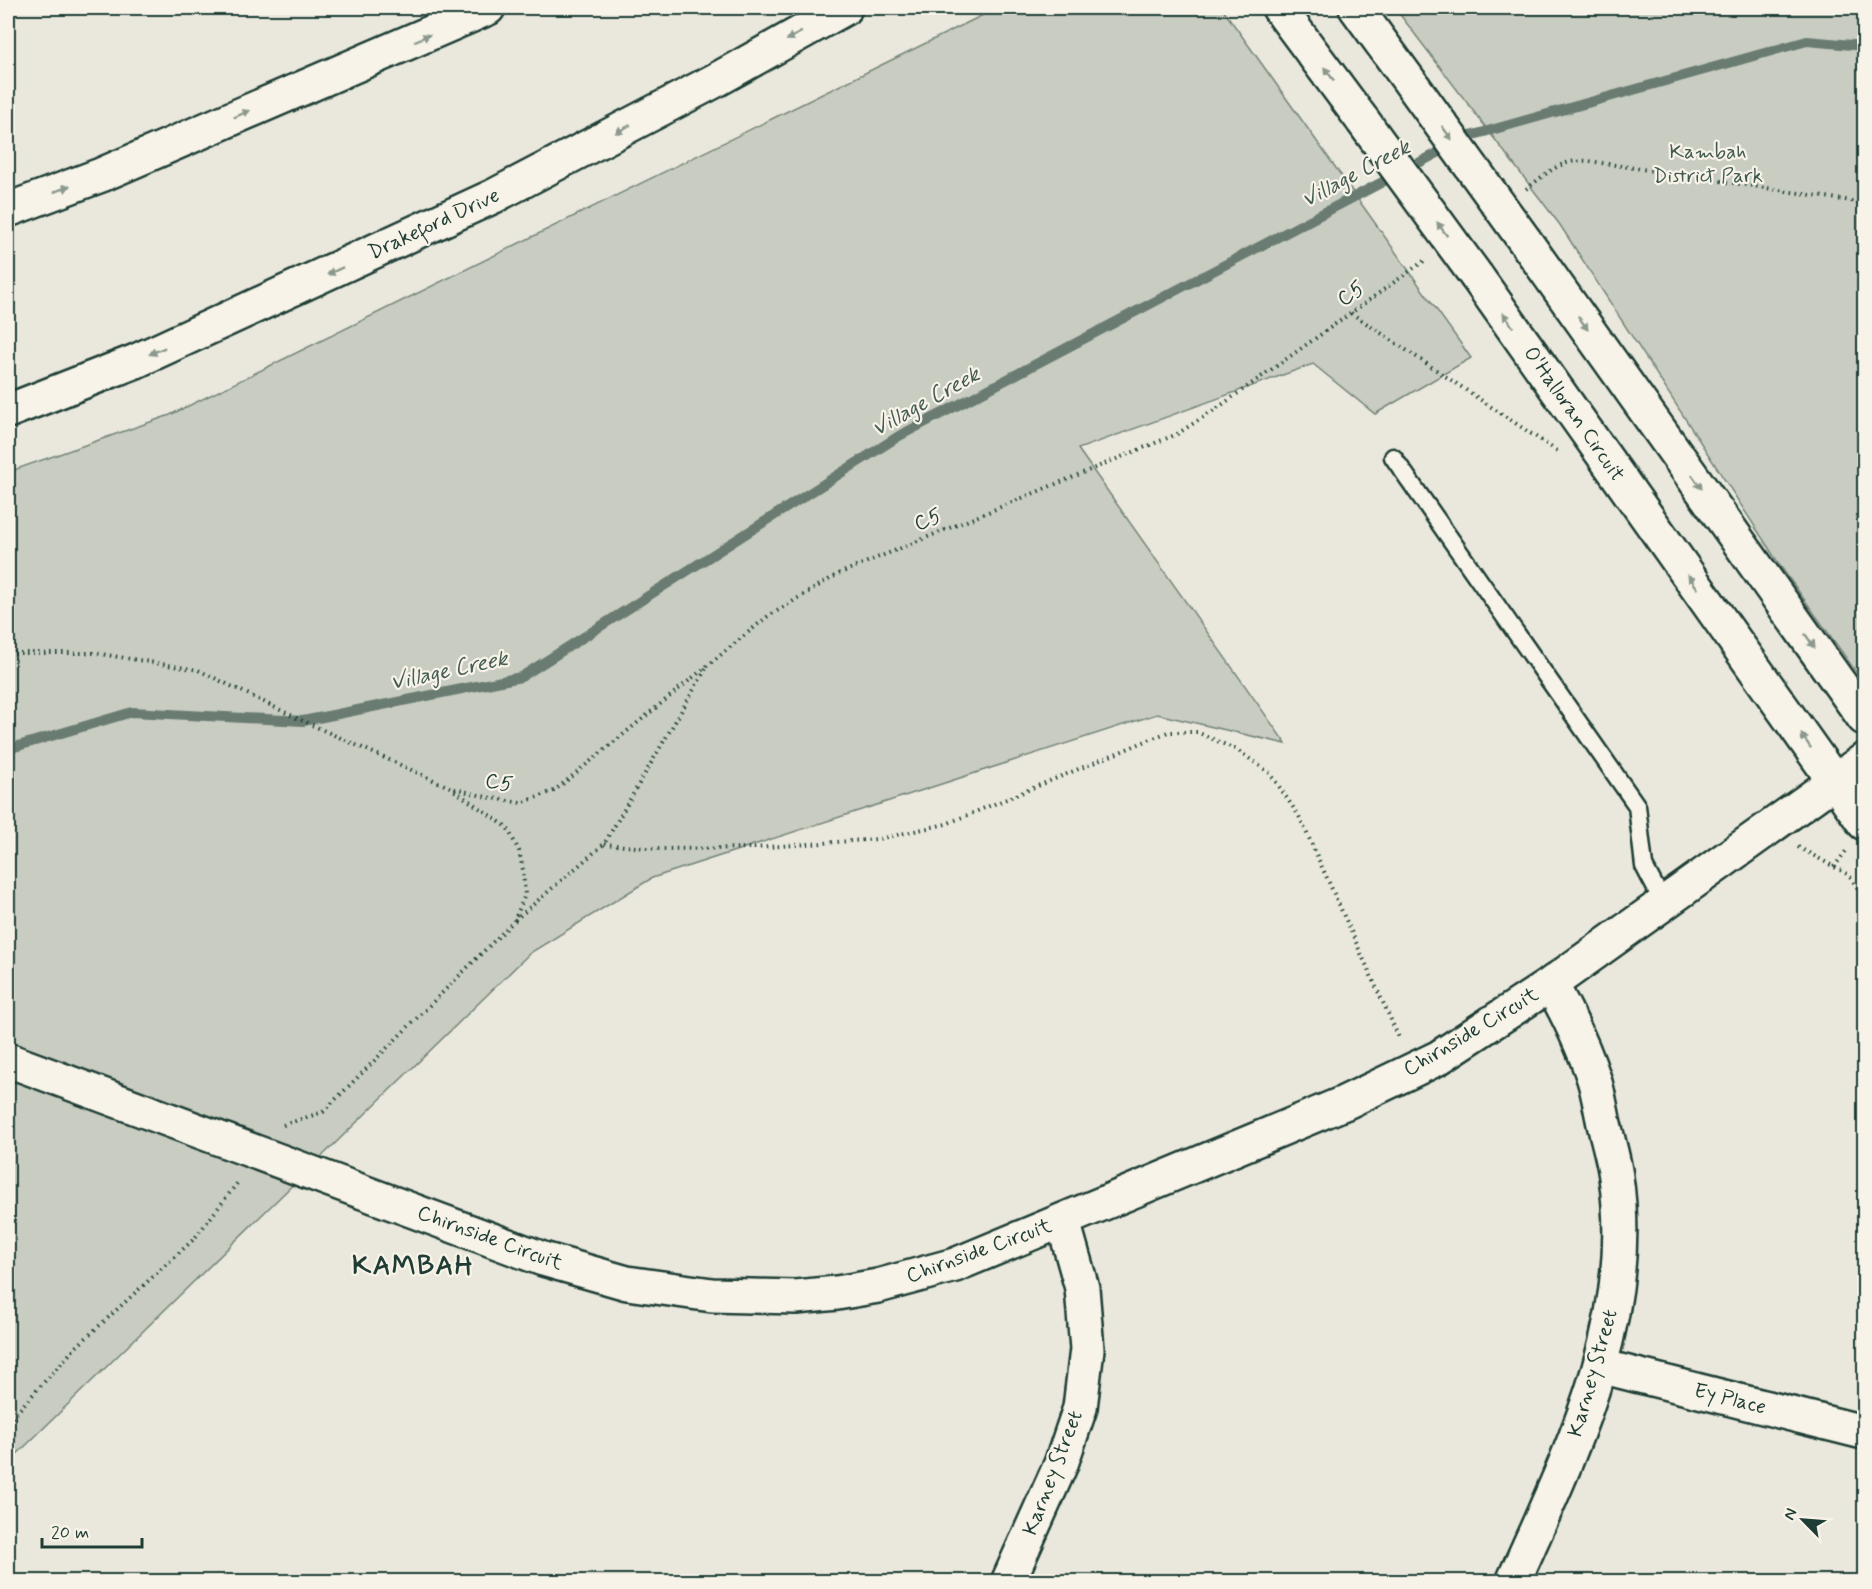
<svg xmlns="http://www.w3.org/2000/svg" width="1872" height="1589" font-family="Mynerve,sans-serif">
<style>
.green{fill:#c8ccc1;stroke:#74847a;stroke-width:1.5}
.lines{fill:none;stroke-linecap:round;stroke-linejoin:round}
.stream{stroke:#6a7c72;stroke-width:10}
.service-casing{stroke:#1f3d34;stroke-width:21}
.minor-casing{stroke:#1f3d34;stroke-width:38}
.tertiary-casing{stroke:#1f3d34;stroke-width:38}
.trunk-casing{stroke:#1f3d34;stroke-width:38}
.path{stroke:#1f3d34;stroke-width:4;stroke-dasharray:1.5 4.5;stroke-linecap:butt}
.service{stroke:#f7f3e8;stroke-width:16}
.minor{stroke:#f7f3e8;stroke-width:33}
.tertiary{stroke:#f7f3e8;stroke-width:33}
.trunk{stroke:#f7f3e8;stroke-width:33}
.tertiary-bridge-casing{stroke:#1f3d34;stroke-width:38;stroke-linecap:butt}
.tertiary-bridge{stroke:#f7f3e8;stroke-width:33}
.oneway{fill:#8b988e}
.labels{text-anchor:middle;dominant-baseline:central;stroke-width:4.5;stroke-linejoin:round;paint-order:stroke}
.park-label{font-size:21px;fill:#415a50;stroke:#f7f3e8}
.street-label{font-size:21px;fill:#1f3d34;stroke:#f7f3e8}
.water-label{font-size:22px;font-style:italic;fill:#445c53;stroke:#f7f3e8}
.district-label{font-size:27px;font-weight:bold;letter-spacing:1.5px;fill:#1f3d34;stroke:#f7f3e8}
</style>
<rect width="100%" height="100%" fill="#eae8dd"/>
<filter id="ink" filterUnits="userSpaceOnUse"><feTurbulence type="fractalNoise" baseFrequency=".0167" numOctaves="2"/><feDisplacementMap in="SourceGraphic" scale="12" xChannelSelector="R" yChannelSelector="G"/><feConvolveMatrix kernelMatrix="1 2 1 2 8 2 1 2 1" color-interpolation-filters="sRGB"/></filter>
<g filter="url(#ink)">
<path class="green" d="M1003,8h219l249,350 -96,56 -62,-50 -235,85 208,295 -129,-30 -505,164 -122,75 -522,510v-991l162,-57 817,-402z
M1395,8h469v675l-83,-116 -221,-342z"/>
<g class="lines">
<path class="stream" d="M8,749l124,-37 171,9 218,-44 378,-241 571,-300 337,-95 57,5"/>
<g class="service-casing">
<path id="service" d="M1393,457l244,349 7,60 20,38"/>
</g>
<g class="minor-casing">
<path id="minor" d="M8,1060l535,199 84,24 85,12 84,2 41,-4 41,-7 77,-21 389,-162 94,-45 113,-74 313,-224
M1600,1366l259,65
M1008,1582l53,-118 19,-56 7,-59 -5,-61 -19,-67
M1513,1582c57,-128 124,-261 103,-405 -2,-16 -7,-33 -11,-49 -4,-16 -6,-33 -11,-49 -10,-31 -27,-66 -43,-95"/>
</g>
<g class="tertiary-casing">
<path id="tertiary" d="M1279,8l84,113
M1356,8l57,78
M1525,241l339,477
M1477,277l387,546"/>
</g>
<g class="trunk-casing">
<path id="trunk" d="M8,210l93,-35 387,-167
M8,411l128,-50 358,-165 224,-117 127,-71"/>
</g>
<path class="path" d="M1526,189c22,-16 33,-30 63,-28l275,42
M1351,313l206,138
M8,653h87l103,17 105,51 146,66 37,10 35,6 33,-12 213,-174 71,-43 339,-140 39,-25 208,-148
M604,844l54,5 96,-1 124,-9 68,-15 222,-92h29l40,18 33,23 29,43 101,224
M1798,847l51,28 15,23
M1834,867l12,-16
M515,920l89,-76 103,-177
M283,1125l40,-13 191,-191 11,-26 -2,-25 -4,-19 -12,-24 -55,-38
M8,1422l67,-74 119,-109 45,-58"/>
<use href="#service" class="service"/>
<use href="#minor" class="minor"/>
<use href="#tertiary" class="tertiary"/>
<use href="#trunk" class="trunk"/>
<g class="tertiary-bridge-casing">
<path id="tertiary-bridge" d="M1413,86l112,155
M1363,121l114,156"/>
</g>
<use href="#tertiary-bridge" class="tertiary-bridge"/>
</g>
<defs><path id="oneway-solid" d="M-6-.8H1V-3.2L6.5 0L1 3.2V.8H-6Z" transform="scale(1.5)"/></defs>
<g class="oneway">
<use href="#oneway-solid" transform="translate(794 36) rotate(151)"/>
<use href="#oneway-solid" transform="translate(422 38) rotate(-23)"/>
<use href="#oneway-solid" transform="translate(1329 74) rotate(-127)"/>
<use href="#oneway-solid" transform="translate(242 114) rotate(-23)"/>
<use href="#oneway-solid" transform="translate(623 129) rotate(152)"/>
<use href="#oneway-solid" transform="translate(1447 133) rotate(54)"/>
<use href="#oneway-solid" transform="translate(62 189) rotate(-21)"/>
<use href="#oneway-solid" transform="translate(1442 229) rotate(-126)"/>
<use href="#oneway-solid" transform="translate(335 271) rotate(155)"/>
<use href="#oneway-solid" transform="translate(1508 320) rotate(-125)"/>
<use href="#oneway-solid" transform="translate(1583 323) rotate(55)"/>
<use href="#oneway-solid" transform="translate(157 351) rotate(156)"/>
<use href="#oneway-solid" transform="translate(1697 482) rotate(55)"/>
<use href="#oneway-solid" transform="translate(1693 582) rotate(-125)"/>
<use href="#oneway-solid" transform="translate(1810 641) rotate(55)"/>
<use href="#oneway-solid" transform="translate(1806 741) rotate(-125)"/>
</g>
</g>
<g class="labels">
<g class="park-label">
<text x="1708" y="152">Kambah<tspan x="1708" dy="24">District Park</tspan></text>
</g>
<g class="street-label">
<text transform="translate(434 224) rotate(-25)">Drakeford Drive</text>
<text transform="translate(1351 294) rotate(-35)">C5</text>
<text transform="translate(1574 414) rotate(55)">O'Halloran Circuit</text>
<text transform="translate(928 520) rotate(-22)">C5</text>
<text transform="translate(499 783) rotate(11)">C5</text>
<text transform="translate(1471 1032) rotate(-31)">Chirnside Circuit</text>
<text transform="translate(490 1238) rotate(20)">Chirnside Circuit</text>
<text transform="translate(979 1251) rotate(-20)">Chirnside Circuit</text>
<text transform="translate(1593 1373) rotate(-74)">Karney Street</text>
<text transform="translate(1730 1399) rotate(14)">Ey Place</text>
<text transform="translate(1053 1473) rotate(-69)">Karney Street</text>
</g>
<g class="water-label">
<text transform="translate(1356 174) rotate(-28)">Village Creek</text>
<text transform="translate(926 402) rotate(-29)">Village Creek</text>
<text transform="translate(449 671) rotate(-12)">Village Creek</text>
</g>
<g class="district-label">
<text x="413" y="1266">KAMBAH</text>
</g>
</g>
<rect width="1872" height="1589" fill="none" stroke="#f7f3e8" stroke-width="30"/>
<rect x="15" y="15" width="1842" height="1559" fill="none" stroke="#1f3d34" stroke-width="2" filter="url(#ink)"/>
<g transform="translate(1803 1520) rotate(295)" stroke="#f7f3e8" stroke-width="4.5" paint-order="stroke">
<path d="M0-4.5L10 22L0 15L-10 22Z" fill="#1f3d34"/>
<text y="-9" font-size="16" font-weight="bold" text-anchor="middle" fill="#1f3d34">N</text>
</g>
<path d="M42 1538v9h100v-9" fill="none" stroke="#1f3d34" stroke-width="3"/>
<text x="51" y="1538" font-size="18" fill="#1f3d34" stroke="#f7f3e8" stroke-width="4.5" paint-order="stroke">20 m</text>
</svg>
